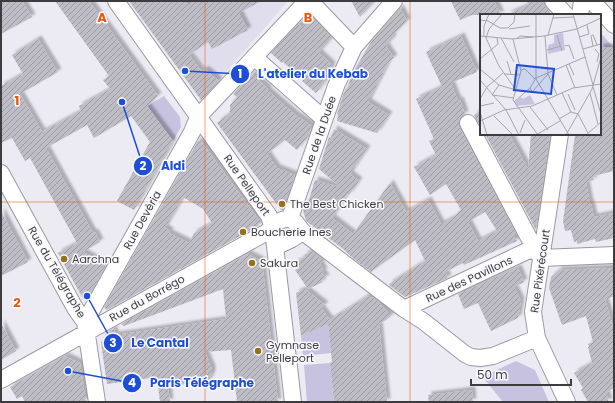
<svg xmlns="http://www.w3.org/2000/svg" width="615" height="403" font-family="Poppins,sans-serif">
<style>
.built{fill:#e0deed}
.green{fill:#c6c2e0}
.building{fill:url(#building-hatch);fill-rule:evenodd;filter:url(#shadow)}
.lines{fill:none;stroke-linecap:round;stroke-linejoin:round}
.street-casing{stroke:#9a99a1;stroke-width:18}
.street{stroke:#fff;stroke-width:16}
.grid{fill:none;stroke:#e8590c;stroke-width:1;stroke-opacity:0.55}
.poi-dot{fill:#97701b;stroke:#faf9fe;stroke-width:1.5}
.labels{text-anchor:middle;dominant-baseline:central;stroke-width:3;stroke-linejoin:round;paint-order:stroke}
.street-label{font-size:11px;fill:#3c3c3f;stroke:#faf9fe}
.poi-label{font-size:11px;fill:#3c3c3f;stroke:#faf9fe;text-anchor:start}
.inset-road{fill:none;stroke:#a6a5ab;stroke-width:1}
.view{fill:#1d4ed8;fill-opacity:0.15;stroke:#1d4ed8;stroke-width:2}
.inset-edge{fill:none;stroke:#3c3c3f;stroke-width:2}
.grid-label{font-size:13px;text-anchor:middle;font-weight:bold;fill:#e8590c;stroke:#faf9fe;stroke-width:3;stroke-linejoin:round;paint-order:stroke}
.leader{fill:none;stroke:#1d4ed8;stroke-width:1.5}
.callout-dot{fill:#1d4ed8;stroke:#faf9fe;stroke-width:1.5}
.mark-label{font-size:12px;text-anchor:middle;font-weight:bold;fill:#fff}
.callout-label{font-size:12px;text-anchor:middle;font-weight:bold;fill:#1d4ed8;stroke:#faf9fe;stroke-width:3;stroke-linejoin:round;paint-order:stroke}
</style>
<defs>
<pattern id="building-hatch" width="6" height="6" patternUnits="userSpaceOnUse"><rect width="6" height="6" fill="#bebdc5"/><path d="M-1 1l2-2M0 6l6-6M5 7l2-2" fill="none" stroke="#9c9ba1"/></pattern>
<filter id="shadow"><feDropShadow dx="3.5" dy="-3.5" stdDeviation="1" flood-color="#0004"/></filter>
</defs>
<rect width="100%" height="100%" fill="#ecebf3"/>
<path class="built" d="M186,1h102l-69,79 3,3 -17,-14 -12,-16 13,-10z"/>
<path class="green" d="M600,32l13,15h-13z
M164,96l16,21 1,10 -8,14 -26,-35z
M328,324l3,29 -28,3 -2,-20z
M516,361l19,9 14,32h-46l-18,-22v-3l3,-3z
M330,363l4,39h-27l-3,-37z"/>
<path class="building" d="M1,1h21l10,16 -31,17z
M55,1h34l69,95 -7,6 1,1 -5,3 26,35 -39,69 -17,-9 33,-59 -19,-26 -37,22 -7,-13 -41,23 47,85 2,-1 5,10 -17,10 23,13 -19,34h-4l-25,-46 19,-10 -47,-85 -5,3 -13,-23 -11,5v-57l22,-12 -11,-19 26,-16 20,33 -38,22 22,38 39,-21 -2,-5 31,-17 -7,-9 6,-4z
M129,1h57l2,4 7,-4h66l-22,12 9,17 -36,19 -4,-7 -19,13 13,17 3,-3 14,12 -18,19z
M351,1h24l-15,16z
M451,1h43l7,14h-29l-12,5z
M526,1h15l11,14h-46l23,-10z
M400,8l7,13 -15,15 1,2 -7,8 8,12 -7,5h1l-20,39 21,13 -12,18 -40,-12 1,-6 -1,-1 6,-19 3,-7 1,1 5,-15 19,-32z
M313,18l19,20 -13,15 13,12 -5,14 -11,14 -14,-12 1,-1 -20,-18 -1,1 -11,-10 27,-29 4,3z
M461,36l16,36 -26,11 7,18 2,-1 5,14 -2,1 -3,3 -1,5v4l58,108h-4l4,6 -53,24 -1,-2 -18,9 3,6 -43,19 -16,-12v-1l36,-23 -10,-21 -44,32 -17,-13 -12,-11 -36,-27 -3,-11 3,-8 2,1 7,-23 25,7 -21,-18 10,-32 2,1 3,-9 33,20 -17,25 9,7 -10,14 -2,-1 -15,24 21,16 37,-51 16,29 22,-12 13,24 12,-6 8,-8 -15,-26 -16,11 -16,-28 22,-12 -7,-14 5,-2 -18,-40 26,-12 -16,-35zM485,212l12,19 -19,10 -10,-19z
M600,47h14v124l-21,5 1,4 -8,2 4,22h1l3,13 20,-4v25l-18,4 -1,-3 -18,5v-3l-3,1 -3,-12 -6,1 -2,-10 12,-86h2v-1h23z
M252,74l16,15v2l17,15 13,11h1l13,9 -3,9 -12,15 -12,-10 -18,14 10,14 18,7 -12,35h-2l-64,-87 13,-10v-8l7,-8 -4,-3z
M481,110v17l-5,-8 -2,-4z
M485,134h24l19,35 3,-35h19l-14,96z
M198,141h3l58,79 -1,6 -151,84 -3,-3zM183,197l20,12 9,14 -18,10 -5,10 -20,-10 1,-2 -5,-3z
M1,211l27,51 -27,14z
M312,251l12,9 -4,4 4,7 -2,1 4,6 -5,2 2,2 -15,7 -13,-19 3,-2 -4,-4 11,-7 -1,-2z
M248,254l14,7 16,141h-41l-6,-52 -26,2 7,17v5l-4,8 -40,4 2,16h-10l-3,-25 -50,7 -6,-41 5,-9 8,-5 1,6 111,-16 -3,-30 -99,37 -3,-2z
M518,268l6,14 -10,5 7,14 -3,17 -27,13 -13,-28 -14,6 -6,-15z
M614,268v28l-9,4 9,30v58l-8,5 3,9h-21l-7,-12 2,-2 -9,-15 18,-10 -4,-16h1l-1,-3 5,-2 -7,-26 -24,9 -13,-37 2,-11 8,-7z
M305,289l20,16 -4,3 9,12 38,-24 2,2 2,-1 8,5 -1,1 12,13 -5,4 -7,4 8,78h-53l-4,-39 2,-1 -4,-38 -27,12 -5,-43z
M1,323l15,28 -15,9z
M65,356l15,7 6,39h-61l-3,-6 -5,3 -7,-12z
M472,390l1,12h-44l-1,-7z"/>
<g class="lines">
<g class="street-casing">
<path id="street" d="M116,1l153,215 4,13 20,173
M310,1l44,46
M553,1l13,14
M592,1l22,24
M580,15l2,-14
M254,57l70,62
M468,123l61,115 12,20
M560,134l-27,178 4,26 30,64
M1,173l74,135 10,14 12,80
M290,218l6,5 7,9 101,77 19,12 42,33 6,3 9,1 13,-2 44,-18
M282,220l8,-2 46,-132 18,-39 40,-46
M275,247l17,-8 11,-7
M541,258l73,-3
M404,309l123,-58 8,-1
M85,322l107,-190 6,-15 109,-116
M1,380l257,-143 15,-8"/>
</g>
<use href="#street" class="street"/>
</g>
<path class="grid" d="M205,1v401M410,1v401M1,202h613"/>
<g class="poi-dot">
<circle cx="282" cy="204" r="4"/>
<circle cx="243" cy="232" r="4"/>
<circle cx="64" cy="259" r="4"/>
<circle cx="252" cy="263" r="4"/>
<circle cx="258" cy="351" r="4"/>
</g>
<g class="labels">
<g class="street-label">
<text transform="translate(319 135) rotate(-71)">Rue de la Duée</text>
<text transform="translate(247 185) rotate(55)">Rue Pelleport</text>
<text transform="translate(142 220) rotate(-61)">Rue Devéria</text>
<text transform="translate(540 271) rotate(-82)">Rue Pixérécourt</text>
<text transform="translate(57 272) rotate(60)">Rue du Télégraphe</text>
<text transform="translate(469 279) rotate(-25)">Rue des Pavillons</text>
<text transform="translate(147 298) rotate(-29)">Rue du Borrégo</text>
</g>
<g class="poi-label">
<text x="290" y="204">The Best Chicken</text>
<text x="251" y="232">Boucherie Ines</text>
<text x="72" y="259">Aarchna</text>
<text x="260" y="263">Sakura</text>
<text x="266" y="345">Gymnase<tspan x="266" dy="13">Pelleport</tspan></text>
</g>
</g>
<g transform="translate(480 14)">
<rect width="121" height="121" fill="#ecebf3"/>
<path d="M50,81l5,9 -19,2 -1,-4 6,-5 2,2z" fill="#c6c2e0"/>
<path d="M83,19l2,17 -17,4v-9l6,-2v-8z" fill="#c6c2e0"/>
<path class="inset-road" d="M22,0l-13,15 -3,9 13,28 17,24M56,0v65l33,56M93,0l20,71M73,4l21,-1M0,6l8,1 12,7h8M28,14l6,-6 1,-8M29,15l21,-3M68,21l6,-21M77,21l5,16M0,22l32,3 32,-3 33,-7 24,-11M4,22v-10l5,-12M65,22l3,38 9,21M99,23l10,-3 -2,-9M21,24l13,24M33,25l8,32 -8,29 25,35M36,25l4,-3 13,1M85,32l4,-1 5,14M113,32l-2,-10 2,-1 4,10M103,35l18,-5M115,35l4,5 -2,8M67,36l14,-4M0,45l18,-15 -1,-6M27,47l4,13M89,50l5,11M86,51l9,23M0,55l19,16 17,5M41,56l4,-1 10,10M24,60l16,1M56,64l49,-21M0,66l26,30 13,25M19,71l-7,10 22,3M113,73l8,27M50,74l2,4 16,-18M82,79l9,19 7,2M110,79l8,31M88,80l7,16M0,85l7,-12 16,-14M34,88l16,-14 6,-10M0,92l14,-3M50,93l18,23M0,98l7,23M98,100l10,19M14,102l19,19M79,105l12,-7M0,107l24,-11 28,-4 41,-18 28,-4M40,119l5,-13M56,121l24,-14M86,121l26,-46 9,-32M106,121l15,-13"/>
<path class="view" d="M37,51l37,4 -3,25 -37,-4z"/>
<rect width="121" height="121" class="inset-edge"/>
</g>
<g class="grid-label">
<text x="102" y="22">A</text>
<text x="308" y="22">B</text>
<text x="17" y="105">1</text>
<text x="17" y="307">2</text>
</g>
<path class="leader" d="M185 71L240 74M122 102L143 166M87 296L113 343M68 371L132 383"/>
<g class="callout-dot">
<circle cx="185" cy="71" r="4"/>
<circle cx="122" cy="102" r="4"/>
<circle cx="87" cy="296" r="4"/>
<circle cx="68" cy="371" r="4"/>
<circle cx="240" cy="74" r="10"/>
<circle cx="143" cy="166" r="10"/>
<circle cx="113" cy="343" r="10"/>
<circle cx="132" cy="383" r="10"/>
</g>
<g class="mark-label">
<text x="240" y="78">1</text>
<text x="143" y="170">2</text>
<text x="113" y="347">3</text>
<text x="132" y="387">4</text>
</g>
<g class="callout-label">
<text x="313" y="78">L'atelier du Kebab</text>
<text x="173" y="170">Aldi</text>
<text x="160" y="347">Le Cantal</text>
<text x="202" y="387">Paris Télégraphe</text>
</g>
<rect width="615" height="403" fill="none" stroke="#3c3c3f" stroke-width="4"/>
<path d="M471 379v6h100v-6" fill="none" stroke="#3c3c3f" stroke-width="2"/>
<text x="477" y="379" font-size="12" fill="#3c3c3f" stroke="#faf9fe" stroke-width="3" paint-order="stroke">50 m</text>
</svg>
